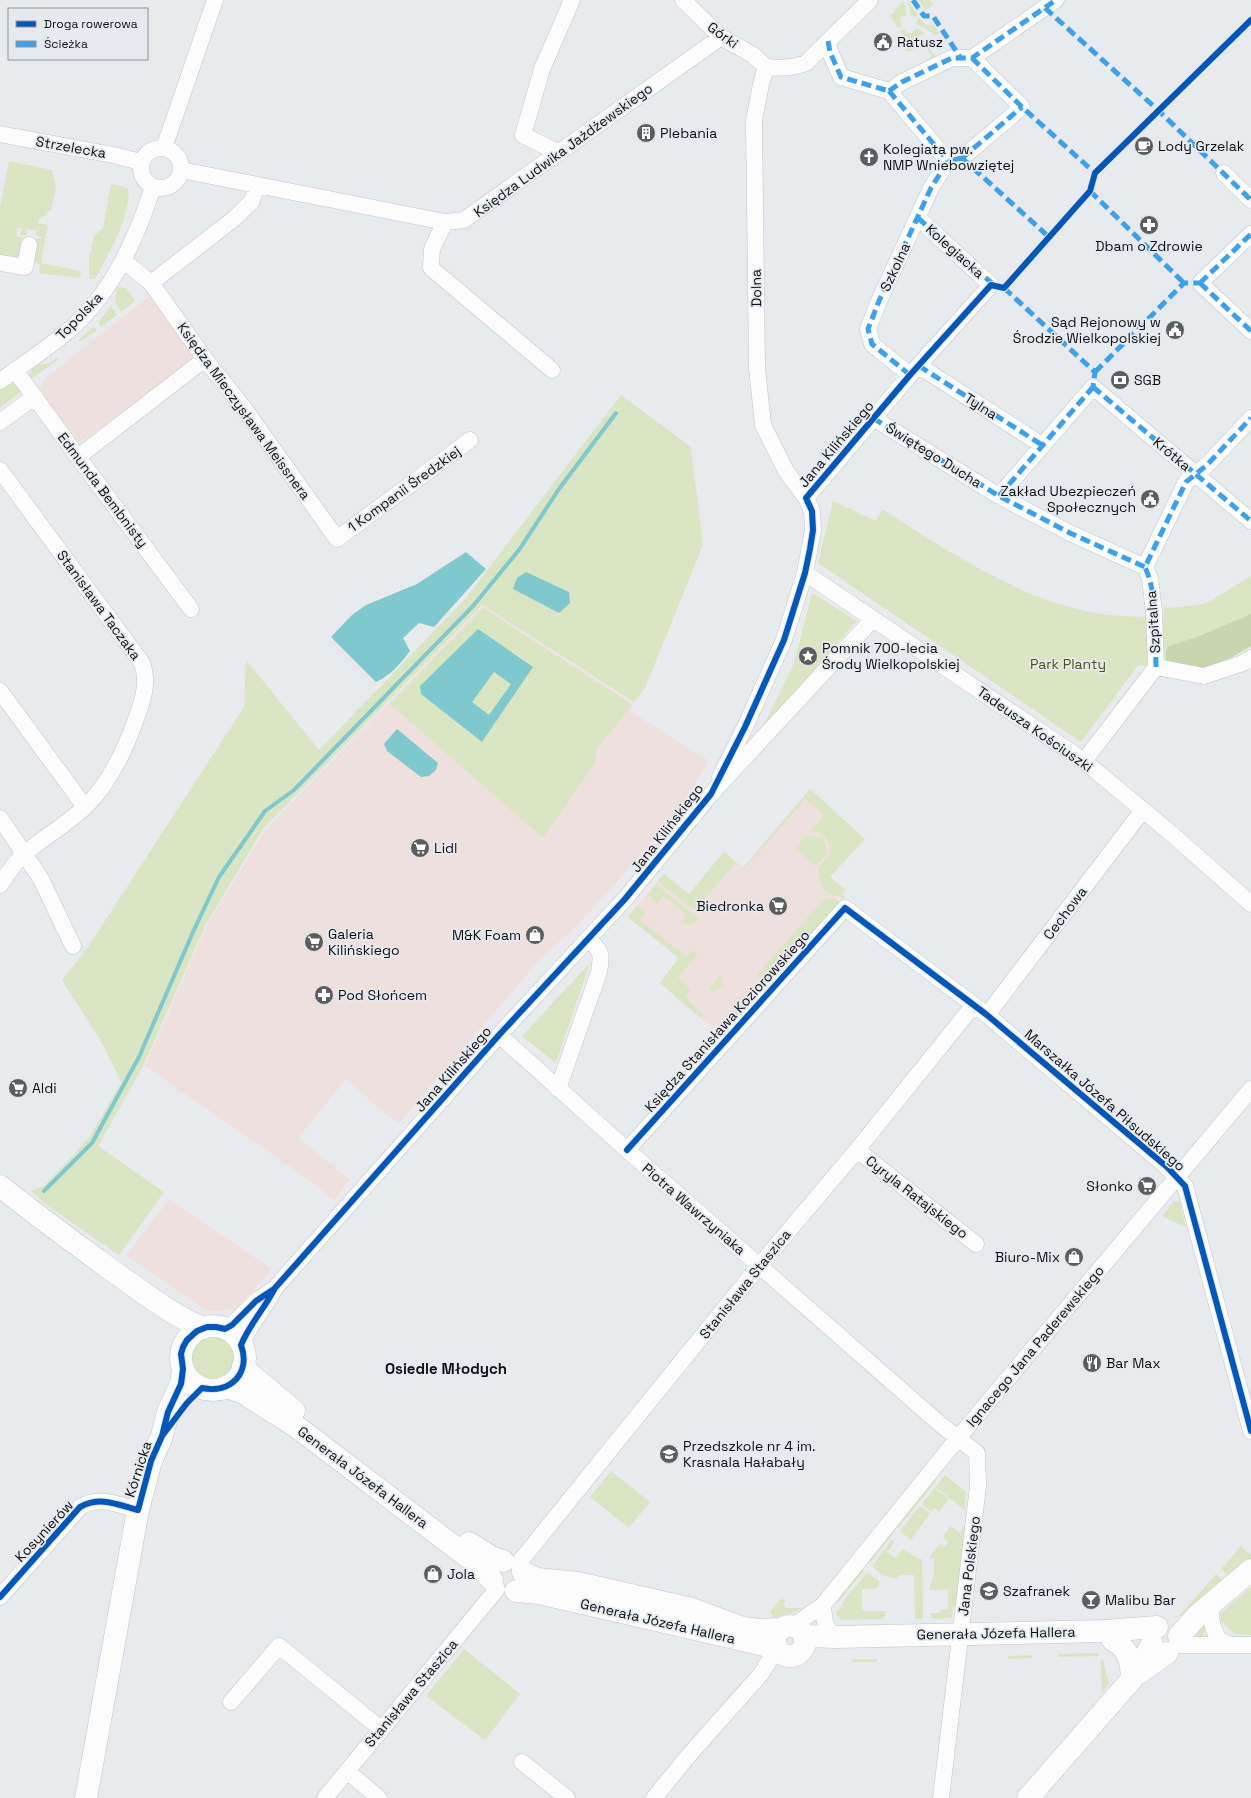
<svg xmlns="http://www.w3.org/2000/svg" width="1251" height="1798" font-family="'Space Grotesk',sans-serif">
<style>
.commercial{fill:#eee1dd}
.green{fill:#dae5c4}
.forest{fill:#c8d5af}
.water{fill:#7ec8ce;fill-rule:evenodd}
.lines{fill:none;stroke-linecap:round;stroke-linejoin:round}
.stream{stroke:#7ec8ce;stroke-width:4}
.street-casing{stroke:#c3c5c7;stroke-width:17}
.secondary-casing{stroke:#c3c5c7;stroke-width:23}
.street{stroke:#fcfcfc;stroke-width:16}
.secondary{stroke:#fcfcfc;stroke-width:22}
.quiet{stroke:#3da1ea;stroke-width:5;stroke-dasharray:10 5;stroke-linecap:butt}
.cycleway-casing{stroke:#e6e9ef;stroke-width:8}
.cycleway{stroke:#0057b8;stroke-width:6}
.labels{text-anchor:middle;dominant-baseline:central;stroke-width:3.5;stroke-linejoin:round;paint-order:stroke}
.street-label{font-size:14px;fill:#0f1112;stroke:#e6e9ef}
.poi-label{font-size:14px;fill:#0f1112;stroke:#e6e9ef;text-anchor:start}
.park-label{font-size:14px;fill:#495a09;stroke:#e6e9ef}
.neighbourhood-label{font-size:15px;font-weight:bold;fill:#0f1112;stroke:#e6e9ef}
</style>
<rect width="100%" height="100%" fill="#e8eaed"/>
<path class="commercial" d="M162,286l46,62 -129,95 -37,-50v-12z
M483,606l151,98 -4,7 79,50 -35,55 -66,76 -38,41 -26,22 -146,169 -52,-45 -48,59 52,42 -16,20 -39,-30 -150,-104 61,-139 59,-97z
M810,789l55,50 -35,38 15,13 -125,143 -46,-36v-3l-14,-11 19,-25 -51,-41 36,-43 25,20 35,-42 19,16z
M169,1200l103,69 -36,40 -14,2 -17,-1 -79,-55z"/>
<path class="green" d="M907,0l11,15 -3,2 -5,-2v-8h-1z
M919,0h11l3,5 -8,5z
M904,1l3,14 -6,2 -1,4 2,5 -4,2 -8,-12 5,-4 -1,-2z
M920,18l6,7h8l6,9 -5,1 -13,-9v1l-5,-2v-5z
M916,28l9,5c-12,7 -15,11 -25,-2l4,-2 3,4h5z
M924,39l6,2v10l6,5 -4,2 -7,-14 -2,1 -3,-4z
M916,42l4,4 -12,6 -2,-4z
M9,161l43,9 4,18 -5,22h-2l-4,6 -6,3 -1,4 10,2 -7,38 40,8 -1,7 -41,-5 1,-8 -7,-5 3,-22 5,1 1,-2 -6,-2 1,-4 -10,-2 -1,7 -6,-1 2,-7h-4l-2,8 9,2 -3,16 -6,5 -16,-1v-51z
M111,184l15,3 3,4c-1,32 -20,61 -34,88h-6v-21l5,-22 9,-8z
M117,287l9,1 9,13 -14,11 -6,-10z
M111,306l6,9 -16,12 -3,-4z
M93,327l4,3 -17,12 -1,-2z
M58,357l1,2 -29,21 -1,-4 3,-7 6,-5h10z
M13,384h2l7,7 -22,17v-18l8,-5z
M621,395l70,52 12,98 -58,143 -11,14 -152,-97 -219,224 -58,97 -62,140 -45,80 66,46 -45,63 -71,-49 -17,-15 14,-6 44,-47 32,-56 -19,-39 -40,-63 24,-30 158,-243 2,-47 73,90 147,-152z
M833,501l43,20 6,-12c45,29 91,59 140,81 20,10 56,20 79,24 21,3 42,2 63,5v-15l3,4 30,-3 12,-3 42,-26v70l-32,19 -51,3 -30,-3 -57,77 -263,-179z
M812,593l45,28 -95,108 32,-66z
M483,608l149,97 -35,44 -2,14 -52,75 -153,-134z
M810,789l55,50 -35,38 16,13 -4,5 3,2 -2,2c-4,-4 -8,-3 -12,-5 -11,-3 -11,-16 -13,-26l12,-14 -1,-4 2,-1 -5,-13 -4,-1v-2l-10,-2 -1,2h-2l15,-18 -19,-16 -61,70 -8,-6 -42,47 -36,-29 6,-7 25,20 35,-42 19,16z
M806,835l18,3 3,15 -11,13 -21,-18z
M656,884l43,35 -9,7 -9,-3 5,-8 -22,-19 -7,8 -9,-10z
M826,897l11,3 3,2 -72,81 -11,-9z
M637,906l9,6 -6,8 47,37 6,-7 5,5 -20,22 13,13 -6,7 19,18 -3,3 -41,-35 19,-25 -51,-41z
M590,963l-34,100 -34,-27z
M721,975l2,8c-3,7 -8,10 -15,7z
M760,983l5,4 -46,51 -2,-2 3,-3v-5z
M1174,1201h5l7,26 -24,-11z
M189 1358a23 23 0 1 1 46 0a23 23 0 1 1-46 0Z
M611,1471l39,31 -21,26 -39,-31z
M945,1475l21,17 -1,19 -28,-23 9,-11 -10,12 13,10 -10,13 -4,-4 -4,4 -9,-8z
M935,1479l2,1 -39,48 -1,-2z
M920,1506l10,7 -19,27 -11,-9z
M950,1526l11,7 1,-6h4l-9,79h-4l-1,12 -20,1 -2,-6h10l1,-3 7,-1v-19h-19l5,-17v-14h-4v-3l10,-12 5,3 3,-5 -5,-5z
M891,1533l2,1 -23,29 -2,-1z
M892,1540h2l-1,1 1,2 -7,9 8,6 8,-9 16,10h3l1,60h-8l-1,-44h-14l-5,4 -13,-4 -10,-9z
M1241,1546l10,9v6l-21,16 -9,-8z
M862,1569l2,2 -25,30 -1,-1z
M868,1573l11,8v5l-3,2 -14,1v22h24l-2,8 -43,1 -5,-7 7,-9 -1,-1 23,-28z
M1216,1574l8,8 -42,34 -10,2 9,-4z
M1251,1587v48l-16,-1 -15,-13 1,-8z
M781,1598l4,3 -1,5 3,2h14c-7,6 -18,6 -27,10l-4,-6z
M1204,1620l3,8 -6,10 -10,-4z
M464,1649l56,45 -35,46 -59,-44z
M1099,1653v3l-41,1v-3z
M1032,1655v3l-24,1v-3z
M852,1659h25v3h-25z
M1101,1660h2l6,24 -7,9z"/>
<path class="forest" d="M1251,614v32c-36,21 -42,26 -85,17v-13l3,-4 28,-9z"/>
<path class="water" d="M466,552l20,17 -52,58 -15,-4 -16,15 7,13c-9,12 -20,25 -34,31l-45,-45 21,-22 14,-10 51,-21z
M526,572l43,20 1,11 -11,10 -46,-24 4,-11z
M478,629l55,38 -51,75 -61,-48 -1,-8zM494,672l17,12 -22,31 -17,-13z
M397,729l41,34 -2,7 -7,6 -8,1 -34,-26 -3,-7z"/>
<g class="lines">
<path class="stream" d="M44,1191l48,-48 47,-86 54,-125 26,-55 46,-66 29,-21 179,-184 46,-56 40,-61 57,-76"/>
<g class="street-casing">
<path id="street" d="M683,0l38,37 32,18 13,12
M828,41l2,11 11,25 48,14
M766,67c15,2 26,1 40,-4l64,-63
M889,91l13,-9 50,-24h20l84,-58
M889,91l59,70
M0,134l113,21 28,7
M141 168a20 20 0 1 1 40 0a20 20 0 1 1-40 0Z
M164,148l51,-148
M559,153l-36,-18 19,-66 30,-69
M181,170l264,52 19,-2 257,-183
M1224,173l27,27
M445,222l-13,27 -1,19 121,102
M1251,234l-51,49 51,48
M122,262l8,4 21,17 54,76 41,52 91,128 133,-99
M0,263l25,4 4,-22
M151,283l84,-65 17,-17 4,-15
M919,366l123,79
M15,370l63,87 113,152
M910,375l-38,-31 -4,-15 11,-28 52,-113 17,-27 14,-3 60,-51 -50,-49
M0,381c21,-15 42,-29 62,-45 47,-37 73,-93 91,-149
M873,418l126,78 71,37 75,34
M0,422l34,-25
M78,457l127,-98
M0,470l142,193c7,19 1,37 -6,56 -11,31 -27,65 -51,88 -19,18 -41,30 -61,47 -9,8 -17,20 -24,31
M999,496l94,-109 158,134
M806,498l104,-123 81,-90 -73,-67
M805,573l279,188 89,74 78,69
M1156,667l48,9 39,-13 8,-5
M0,691l85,116
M1084,761l72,-94 -2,-55 -4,-34 -5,-11 41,-85 21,-17 44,-47
M720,777l25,-50 39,-87 21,-67 8,-43 -1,-19 -6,-13 -20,-27 -23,-46 -6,-57 -3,-247 7,-37 5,-17
M0,818l41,61 32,67
M987,1015l156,-205
M499,1035l128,115 313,274 37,29 1,33 -37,312
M558,1089l41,-117c3,-19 3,-20 -11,-33
M627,1150l218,-242 142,107 180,152 18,19 66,245
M857,1150l119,94
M225,1329l7,-4 24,-24 16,-11
M241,1345c8,-20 24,-37 34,-57l224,-253 126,-136 86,-105 162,-175
M518,1564l87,-108 154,-190 98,-116 116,-144
M0,1597l80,-90c20,-11 36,-3 58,3
M1211,1604c-1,15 1,25 9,37l11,4
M823,1605c1,14 1,22 12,32
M793,1626l30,-21 135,-167 293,-349
M1177,1645h74
M231,1702l48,-56 102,83
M522,1762l45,36
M347,1771l32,27
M325,1798l172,-209
M654,1798l35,-43 72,-81 16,-26"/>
</g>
<g class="secondary-casing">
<path id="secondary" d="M0,1186c36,29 73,56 110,83 30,21 60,45 93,59
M181 1358a32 32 0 1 1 64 0a32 32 0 1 1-64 0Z
M243,1366l6,7 45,38
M226,1387l16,5 55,35 180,137 15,16
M469,1543l24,15 10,3
M523,1572l14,7 41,4 114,26 51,19 16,2 21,-1
M516,1591l23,2 238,55
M775 1641a15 15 0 1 1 30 0a15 15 0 1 1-30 0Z
M804,1636l31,1 269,-6 53,-4
M1179,1636l19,-21 53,-45
M1113,1640c17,10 18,21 19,39
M1139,1673l28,-20
M86,1798l52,-288 13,-49 11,-25 6,-24 13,-28 2,-15
M1028,1798l104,-119 20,-35"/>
</g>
<use href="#street" class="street"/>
<use href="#secondary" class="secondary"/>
<path class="quiet" d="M913,0l11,16h9l27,41
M1045,8l114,103 92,89
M828,41l2,11 11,25 48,14
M972,58l50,49 73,66
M889,91l13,-9 50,-24h20l84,-58
M889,91l59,70
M962,158l87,79
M962,158l60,-51
M1090,191l94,92
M918,218l76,67
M1200,283l51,-49
M1200,283l51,48
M1004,288l91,84 -2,15
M919,366l123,79
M1095,372l89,-89h16
M910,375l-38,-31 -4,-15 11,-28 52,-113 17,-27 14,-3
M1093,387l158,134
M873,418l126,78 71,37 75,34
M999,496l94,-109
M1156,667c-1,-31 2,-72 -11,-100l41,-85 21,-17 44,-47"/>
<g class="cycleway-casing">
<path id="cycleway" d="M627,1150l218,-242 142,107 180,152 18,19 66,245
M162,1436l25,-33 15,-15c29,6 49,-15 39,-43 8,-20 24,-37 34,-57l224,-253 126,-136 86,-105 34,-67 39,-87 21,-67 5,-24 3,-19 -1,-19 -6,-13 104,-123 81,-90 13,3 86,-97 5,-18 156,-153
M0,1597l80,-90c20,-11 36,-3 58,3l13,-49 11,-25 6,-24 13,-28 2,-15 -2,-15 2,-7 4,-7 10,-9 10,-4h9l9,2 7,-4 24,-24 18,-12"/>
</g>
<use href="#cycleway" class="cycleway"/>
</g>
<defs>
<g id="civic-disc" transform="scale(1)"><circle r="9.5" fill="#5b5d5f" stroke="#e6e9ef"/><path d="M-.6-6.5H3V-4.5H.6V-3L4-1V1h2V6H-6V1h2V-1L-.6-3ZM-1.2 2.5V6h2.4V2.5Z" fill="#fff"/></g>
<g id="building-disc" transform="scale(1)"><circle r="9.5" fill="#5b5d5f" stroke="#e6e9ef"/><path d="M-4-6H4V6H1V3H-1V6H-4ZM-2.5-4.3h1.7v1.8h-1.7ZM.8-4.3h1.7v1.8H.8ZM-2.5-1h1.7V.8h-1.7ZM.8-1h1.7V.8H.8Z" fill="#fff"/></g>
<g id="cafe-disc" transform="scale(1)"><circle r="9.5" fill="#5b5d5f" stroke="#e6e9ef"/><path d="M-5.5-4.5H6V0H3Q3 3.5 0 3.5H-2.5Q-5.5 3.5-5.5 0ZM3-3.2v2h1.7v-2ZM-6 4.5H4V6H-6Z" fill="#fff"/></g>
<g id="church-disc" transform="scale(1)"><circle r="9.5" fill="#5b5d5f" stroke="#e6e9ef"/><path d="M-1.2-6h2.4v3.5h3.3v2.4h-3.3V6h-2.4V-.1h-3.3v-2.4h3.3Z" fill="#fff"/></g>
<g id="pharmacy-disc" transform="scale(1)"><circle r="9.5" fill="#5b5d5f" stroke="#e6e9ef"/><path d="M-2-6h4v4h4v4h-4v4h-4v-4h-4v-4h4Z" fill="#fff"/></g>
<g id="bank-disc" transform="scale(1)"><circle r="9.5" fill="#5b5d5f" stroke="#e6e9ef"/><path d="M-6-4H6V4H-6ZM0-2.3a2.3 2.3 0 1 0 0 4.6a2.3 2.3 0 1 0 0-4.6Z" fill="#fff"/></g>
<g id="sight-disc" transform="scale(1)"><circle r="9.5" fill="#5b5d5f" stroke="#e6e9ef"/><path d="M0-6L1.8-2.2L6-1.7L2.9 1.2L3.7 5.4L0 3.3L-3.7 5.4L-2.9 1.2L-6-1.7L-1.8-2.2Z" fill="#fff"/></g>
<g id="supermarket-disc" transform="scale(1)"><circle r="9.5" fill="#5b5d5f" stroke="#e6e9ef"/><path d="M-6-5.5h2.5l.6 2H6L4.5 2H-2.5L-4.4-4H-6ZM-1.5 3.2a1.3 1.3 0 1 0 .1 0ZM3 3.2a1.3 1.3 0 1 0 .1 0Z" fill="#fff"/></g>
<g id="shop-disc" transform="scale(1)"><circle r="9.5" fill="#5b5d5f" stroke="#e6e9ef"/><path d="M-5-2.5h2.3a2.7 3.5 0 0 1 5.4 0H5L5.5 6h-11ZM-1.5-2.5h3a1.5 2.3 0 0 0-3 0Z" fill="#fff"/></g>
<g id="restaurant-disc" transform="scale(1)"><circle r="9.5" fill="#5b5d5f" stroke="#e6e9ef"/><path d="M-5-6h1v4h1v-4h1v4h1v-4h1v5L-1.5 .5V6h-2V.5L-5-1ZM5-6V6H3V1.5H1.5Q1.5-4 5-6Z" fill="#fff"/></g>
<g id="school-disc" transform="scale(1)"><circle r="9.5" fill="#5b5d5f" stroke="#e6e9ef"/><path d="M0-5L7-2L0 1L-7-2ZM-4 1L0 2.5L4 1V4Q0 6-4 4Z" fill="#fff"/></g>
<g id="bar-disc" transform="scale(1)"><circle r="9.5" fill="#5b5d5f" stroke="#e6e9ef"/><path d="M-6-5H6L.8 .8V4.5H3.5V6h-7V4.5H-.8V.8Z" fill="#fff"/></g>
</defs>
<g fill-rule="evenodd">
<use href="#civic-disc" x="883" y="42"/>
<use href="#building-disc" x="646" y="133"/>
<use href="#cafe-disc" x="1144" y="146"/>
<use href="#church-disc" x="869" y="157"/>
<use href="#pharmacy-disc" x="1149" y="225"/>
<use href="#civic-disc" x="1175" y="330"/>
<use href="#bank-disc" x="1120" y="380"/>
<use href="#civic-disc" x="1150" y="499"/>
<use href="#sight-disc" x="808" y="656"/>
<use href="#supermarket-disc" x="420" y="848"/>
<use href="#supermarket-disc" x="778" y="906"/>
<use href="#shop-disc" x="535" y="935"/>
<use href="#supermarket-disc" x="314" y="942"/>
<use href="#pharmacy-disc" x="324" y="995"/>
<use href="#supermarket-disc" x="18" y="1088"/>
<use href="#supermarket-disc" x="1147" y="1186"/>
<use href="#shop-disc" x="1074" y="1257"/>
<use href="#restaurant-disc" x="1092" y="1363"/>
<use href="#school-disc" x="669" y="1454"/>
<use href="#shop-disc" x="433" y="1574"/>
<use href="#school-disc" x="989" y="1591"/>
<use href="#bar-disc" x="1091" y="1600"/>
</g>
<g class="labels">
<g class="street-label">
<text transform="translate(723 35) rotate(36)">Górki</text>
<text transform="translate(71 147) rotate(10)">Strzelecka</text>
<text transform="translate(563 150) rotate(-36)">Księdza Ludwika Jażdżewskiego</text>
<text transform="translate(955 251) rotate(42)">Kolegiacka</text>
<text transform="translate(895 267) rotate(-65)">Szkolna</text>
<text transform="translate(756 288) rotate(-91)">Dolna</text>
<text transform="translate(79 316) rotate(-46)">Topolska</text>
<text transform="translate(981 406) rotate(33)">Tylna</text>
<text transform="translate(244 411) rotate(54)">Księdza Mieczysława Meissnera</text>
<text transform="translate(836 444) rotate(-50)">Jana Kilińskiego</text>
<text transform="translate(1172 454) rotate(40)">Krótka</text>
<text transform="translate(934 455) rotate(32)">Świętego Ducha</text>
<text transform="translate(404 489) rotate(-36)">1 Kompanii Średzkiej</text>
<text transform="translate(103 490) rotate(53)">Edmunda Bembnisty</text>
<text transform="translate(99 605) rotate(54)">Stanisława Taczaka</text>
<text transform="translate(1153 622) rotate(-94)">Szpitalna</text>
<text transform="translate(1035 729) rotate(35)">Tadeusza Kościuszki</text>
<text transform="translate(667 828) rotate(-52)">Jana Kilińskiego</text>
<text transform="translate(1065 913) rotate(-53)">Cechowa</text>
<text transform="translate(727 1021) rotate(-48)">Księdza Stanisława Koziorowskiego</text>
<text transform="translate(453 1069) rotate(-49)">Jana Kilińskiego</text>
<text transform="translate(1105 1100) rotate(41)">Marszałka Józefa Piłsudskiego</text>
<text transform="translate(917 1197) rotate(38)">Cyryla Ratajskiego</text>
<text transform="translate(694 1209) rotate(41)">Piotra Wawrzyniaka</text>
<text transform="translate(745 1284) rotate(-51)">Stanisława Staszica</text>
<text transform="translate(1035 1346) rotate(-50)">Ignacego Jana Paderewskiego</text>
<text transform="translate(138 1469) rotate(-72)">Kórnicka</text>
<text transform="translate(363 1477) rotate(37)">Generała Józefa Hallera</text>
<text transform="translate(44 1531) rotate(-47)">Kosynierów</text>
<text transform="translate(969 1566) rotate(-83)">Jana Polskiego</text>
<text transform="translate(658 1621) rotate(13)">Generała Józefa Hallera</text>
<text transform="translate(996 1633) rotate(-1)">Generała Józefa Hallera</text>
<text transform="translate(411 1693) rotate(-50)">Stanisława Staszica</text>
</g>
<g class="poi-label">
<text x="897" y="42">Ratusz</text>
<text x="660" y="133">Plebania</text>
<text x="1158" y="146">Lody Grzelak</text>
<text x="883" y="149">Kolegiata pw.<tspan x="883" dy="16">NMP Wniebowziętej</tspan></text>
<text x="1149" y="246" text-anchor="middle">Dbam o Zdrowie</text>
<text x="1161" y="322" text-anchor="end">Sąd Rejonowy w<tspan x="1161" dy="16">Środzie Wielkopolskiej</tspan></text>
<text x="1134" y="380">SGB</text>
<text x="1136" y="491" text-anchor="end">Zakład Ubezpieczeń<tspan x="1136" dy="16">Społecznych</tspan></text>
<text x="822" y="648">Pomnik 700-lecia<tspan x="822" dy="16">Środy Wielkopolskiej</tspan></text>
<text x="434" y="848">Lidl</text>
<text x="764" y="906" text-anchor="end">Biedronka</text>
<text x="328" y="934">Galeria<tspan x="328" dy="16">Kilińskiego</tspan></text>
<text x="521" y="935" text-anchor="end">M&amp;K Foam</text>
<text x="338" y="995">Pod Słońcem</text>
<text x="32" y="1088">Aldi</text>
<text x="1133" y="1186" text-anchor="end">Słonko</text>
<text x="1060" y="1257" text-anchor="end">Biuro-Mix</text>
<text x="1106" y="1363">Bar Max</text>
<text x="683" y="1446">Przedszkole nr 4 im.<tspan x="683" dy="16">Krasnala Hałabały</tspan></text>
<text x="447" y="1574">Jola</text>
<text x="1003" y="1591">Szafranek</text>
<text x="1105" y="1600">Malibu Bar</text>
</g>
<g class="park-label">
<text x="1068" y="664">Park Planty</text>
</g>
<g class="neighbourhood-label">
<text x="446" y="1368">Osiedle Młodych</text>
</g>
</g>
<rect x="8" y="8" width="140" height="52" fill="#e6e9ef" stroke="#909397"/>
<rect x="16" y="21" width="20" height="6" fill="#0057b8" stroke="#909397"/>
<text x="44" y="28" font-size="12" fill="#0f1112">Droga rowerowa</text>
<rect x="16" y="41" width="20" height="6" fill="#3da1ea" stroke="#909397"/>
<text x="44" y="48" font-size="12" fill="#0f1112">Ścieżka</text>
</svg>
